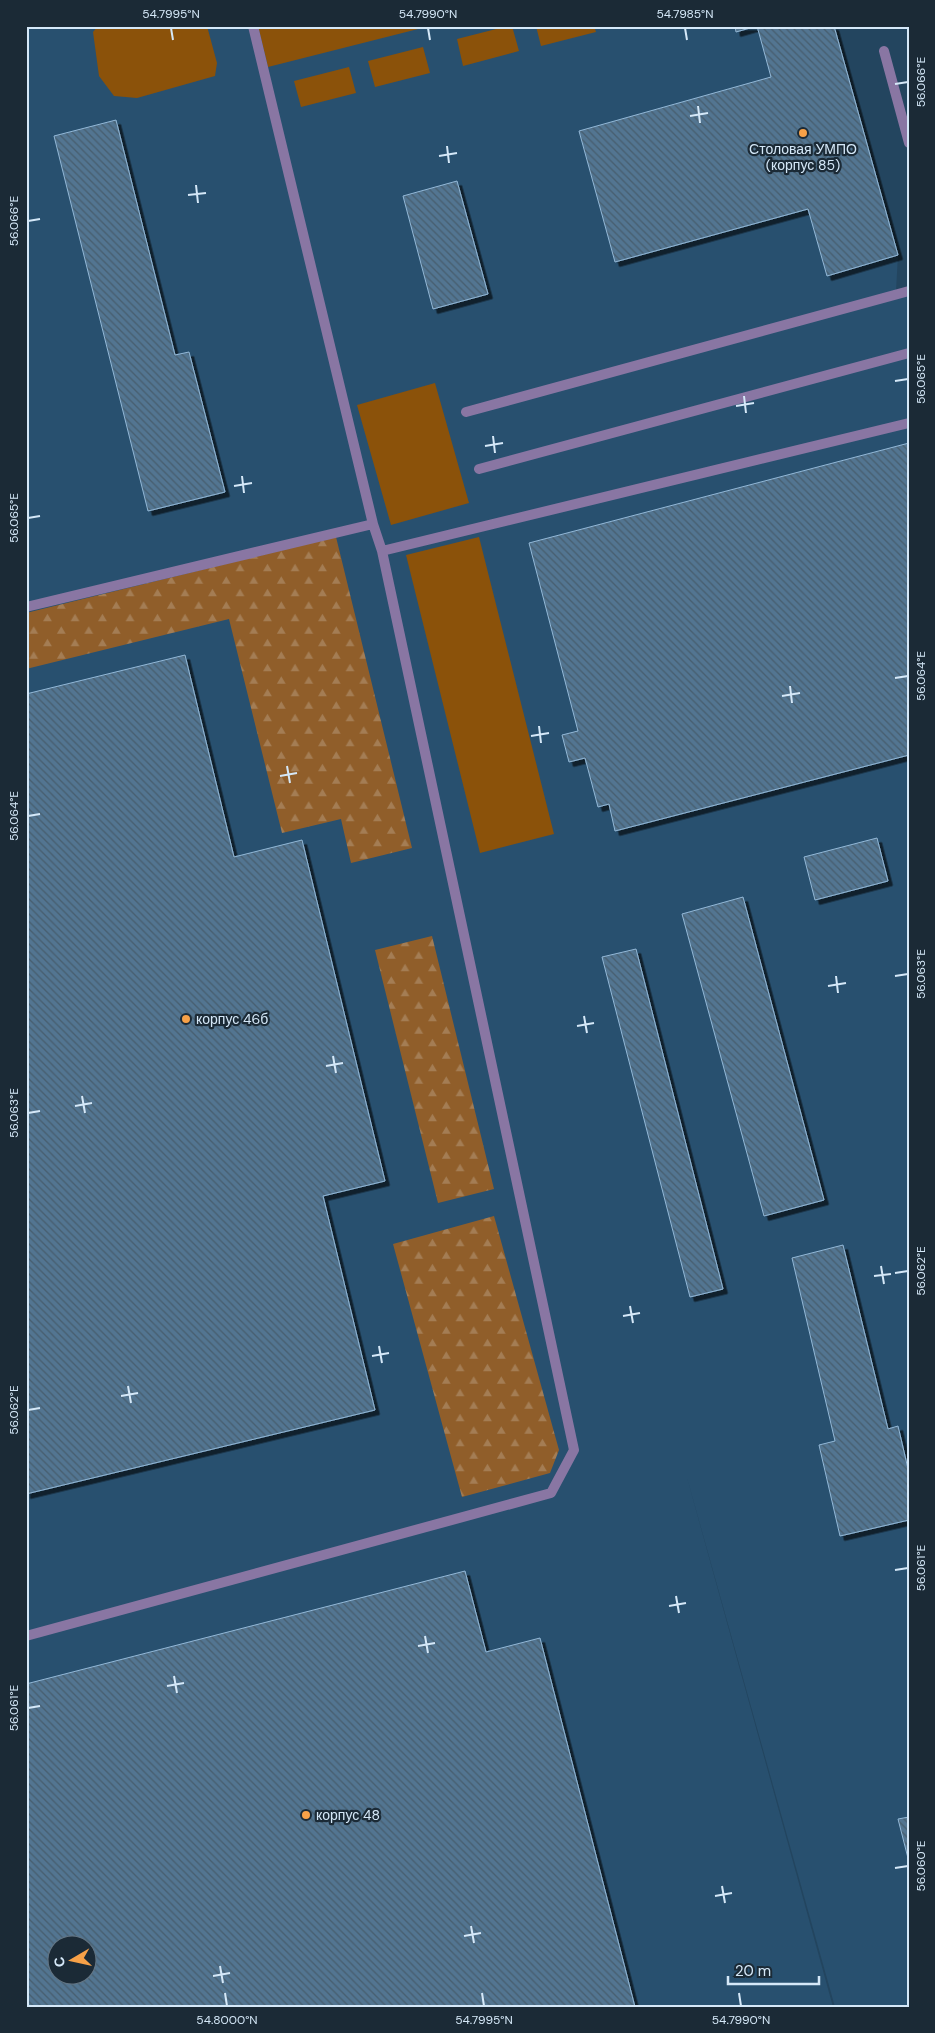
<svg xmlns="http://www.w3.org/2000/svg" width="935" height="2033" font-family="'DM Sans',sans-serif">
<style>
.built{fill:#28506f;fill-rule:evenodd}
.green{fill:#8b520a}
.forest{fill:url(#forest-firs)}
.building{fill:url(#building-back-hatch);stroke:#93b8d7;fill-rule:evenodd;filter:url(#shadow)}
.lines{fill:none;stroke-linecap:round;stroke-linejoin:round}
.service{stroke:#8976a3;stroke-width:10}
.ticks{fill:none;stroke:#d5e8f8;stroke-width:2}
.poi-dot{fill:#f7a148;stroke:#1b2a36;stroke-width:2}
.labels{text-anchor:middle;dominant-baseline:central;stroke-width:4.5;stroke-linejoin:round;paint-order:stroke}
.poi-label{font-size:14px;fill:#d5e8f8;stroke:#1b2a36;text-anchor:start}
.neatline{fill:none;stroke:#d5e8f8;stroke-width:2}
.ticks-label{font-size:12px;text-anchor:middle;fill:#d5e8f8}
</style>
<defs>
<pattern id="forest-firs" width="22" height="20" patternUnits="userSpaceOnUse" patternTransform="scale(1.25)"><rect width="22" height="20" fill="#905e2a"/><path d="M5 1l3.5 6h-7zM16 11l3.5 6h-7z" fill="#a47d54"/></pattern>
<pattern id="building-back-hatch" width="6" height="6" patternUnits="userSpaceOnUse" patternTransform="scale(1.25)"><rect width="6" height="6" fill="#527591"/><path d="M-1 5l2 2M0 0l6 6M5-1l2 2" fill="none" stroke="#495e6e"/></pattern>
<filter id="shadow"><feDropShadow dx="4.5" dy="4.5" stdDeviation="0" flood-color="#0009"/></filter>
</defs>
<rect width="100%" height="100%" fill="#23455f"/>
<path class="built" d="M26,26h808l64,229 -2,36 13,4v1712h-74l-149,-533 147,533h-807zM58,1946h30v30h-30z"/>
<path class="green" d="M98,26h109l10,37 -2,13 -78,22 -23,-2 -15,-20 -6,-44z
M258,26h172l-162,41z
M508,26h4l7,25 -56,15 -6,-27z
M536,26h58l2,6 -55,14z
M423,47l7,26 -55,14 -7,-26z
M349,67l7,26 -55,14 -7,-26z
M435,383l34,120 -78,22 -34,-120z
M479,537l75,297 -74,19 -74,-298z"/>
<path class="forest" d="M336,537l76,311 -61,15 -10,-44 -59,14 -53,-214 -203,50v-56z
M432,936l62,253 -56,14 -63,-253z
M494,1216l65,234 -9,23 -88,24 -69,-253z"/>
<path class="building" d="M735,26h99l64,229 -71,21 -19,-67 -193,53 -36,-131 192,-54 -14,-51 -21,6z
M116,120l59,235 14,-3 36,140 -77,19 -94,-375z
M457,181l31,113 -55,15 -30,-113z
M909,443v312l-294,76 -6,-27 -11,3 -13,-49 -16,4 -7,-27 16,-4 -49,-188z
M185,655l49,202 68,-17 83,341 -62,15 52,214 -349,84v-800z
M877,838l11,43 -73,19 -11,-43z
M743,897l81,303 -60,16 -82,-302z
M636,949l87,340 -33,8 -88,-340z
M843,1245l45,184 10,-3 11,47v47l-69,16 -21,-91 16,-4 -43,-183z
M465,1571l21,81 54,-14 95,369h-609v-323zM58,1946h30v30h-30z
M909,1817v45l-11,-43z"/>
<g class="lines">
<path class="service" d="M884,51l25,92
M466,412l443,-121
M479,469l430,-116
M382,551l527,-128
M26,607l347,-83
M26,1636l525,-143 23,-43 -192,-899 -9,-27 -120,-498"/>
</g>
<path class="ticks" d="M171,28l2,12M428,28l2,12M685,28l2,12M895,84l13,-2M698,106l2,17M690,116l18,-3M447,146l2,17M439,156l18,-3M196,185l2,18M188,195l18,-2M28,221l12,-2M895,381l13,-2M744,396l2,17M736,406l18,-3M493,436l2,17M485,446l18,-3M242,476l2,17M234,486l18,-3M28,518l12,-2M895,678l13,-2M790,686l2,17M782,696l18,-3M539,726l2,17M531,736l18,-3M287,766l3,17M280,776l17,-3M28,816l12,-2M836,976l2,17M895,976l13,-2M828,986l18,-3M584,1016l3,17M577,1026l17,-3M333,1056l3,17M326,1066l17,-3M82,1096l3,17M75,1106l17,-3M28,1113l12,-2M881,1266l3,18M895,1273l13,-2M874,1276l17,-2M630,1306l3,17M623,1316l17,-3M379,1346l3,17M372,1356l17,-3M128,1386l3,17M121,1396l17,-3M28,1410l12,-2M895,1570l13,-2M676,1596l3,17M669,1606l17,-3M425,1636l3,17M418,1646l17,-3M174,1676l3,17M167,1686l17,-3M28,1708l12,-2M895,1868l13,-2M722,1886l3,17M715,1896l17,-3M471,1926l3,17M464,1936l17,-3M220,1966l3,17M213,1976l17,-3M225,1993l2,13M482,1993l2,13M739,1993l2,13"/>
<g class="poi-dot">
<circle cx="803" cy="133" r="5"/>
<circle cx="186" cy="1019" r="5"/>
<circle cx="306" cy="1815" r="5"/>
</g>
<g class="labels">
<g class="poi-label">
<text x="803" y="149" text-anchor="middle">Столовая УМПО<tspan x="803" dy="16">(корпус 85)</tspan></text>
<text x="196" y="1019">корпус 46б</text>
<text x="316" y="1815">корпус 48</text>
</g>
</g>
<rect width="935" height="2033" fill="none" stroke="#1b2a36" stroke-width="55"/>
<g transform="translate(72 1960) rotate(261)"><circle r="24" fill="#1b2a36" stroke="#657684"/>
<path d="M0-4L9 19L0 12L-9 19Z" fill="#f7a148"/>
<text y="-8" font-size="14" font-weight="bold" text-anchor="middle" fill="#d5e8f8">С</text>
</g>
<path d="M728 1976v8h91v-8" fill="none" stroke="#d5e8f8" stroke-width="2.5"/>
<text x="735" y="1976" font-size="15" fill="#d5e8f8" stroke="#1b2a36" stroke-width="4" paint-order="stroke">20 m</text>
<rect x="28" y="28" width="880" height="1978" class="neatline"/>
<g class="ticks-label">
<text x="171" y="18">54.7995°N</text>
<text x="428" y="18">54.7990°N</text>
<text x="685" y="18">54.7985°N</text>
<text transform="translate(921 82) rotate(-90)" y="4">56.066°E</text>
<text transform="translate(14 221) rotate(-90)" y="4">56.066°E</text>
<text transform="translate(921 379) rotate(-90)" y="4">56.065°E</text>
<text transform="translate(14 518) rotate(-90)" y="4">56.065°E</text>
<text transform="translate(921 676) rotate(-90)" y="4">56.064°E</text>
<text transform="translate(14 816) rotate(-90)" y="4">56.064°E</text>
<text transform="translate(921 974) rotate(-90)" y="4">56.063°E</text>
<text transform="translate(14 1113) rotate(-90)" y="4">56.063°E</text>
<text transform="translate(921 1271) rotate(-90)" y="4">56.062°E</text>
<text transform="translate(14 1410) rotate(-90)" y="4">56.062°E</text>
<text transform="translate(921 1568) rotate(-90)" y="4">56.061°E</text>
<text transform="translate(14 1708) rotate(-90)" y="4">56.061°E</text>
<text transform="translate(921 1866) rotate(-90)" y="4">56.060°E</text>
<text x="227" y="2024">54.8000°N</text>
<text x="484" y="2024">54.7995°N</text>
<text x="741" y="2024">54.7990°N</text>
</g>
</svg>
